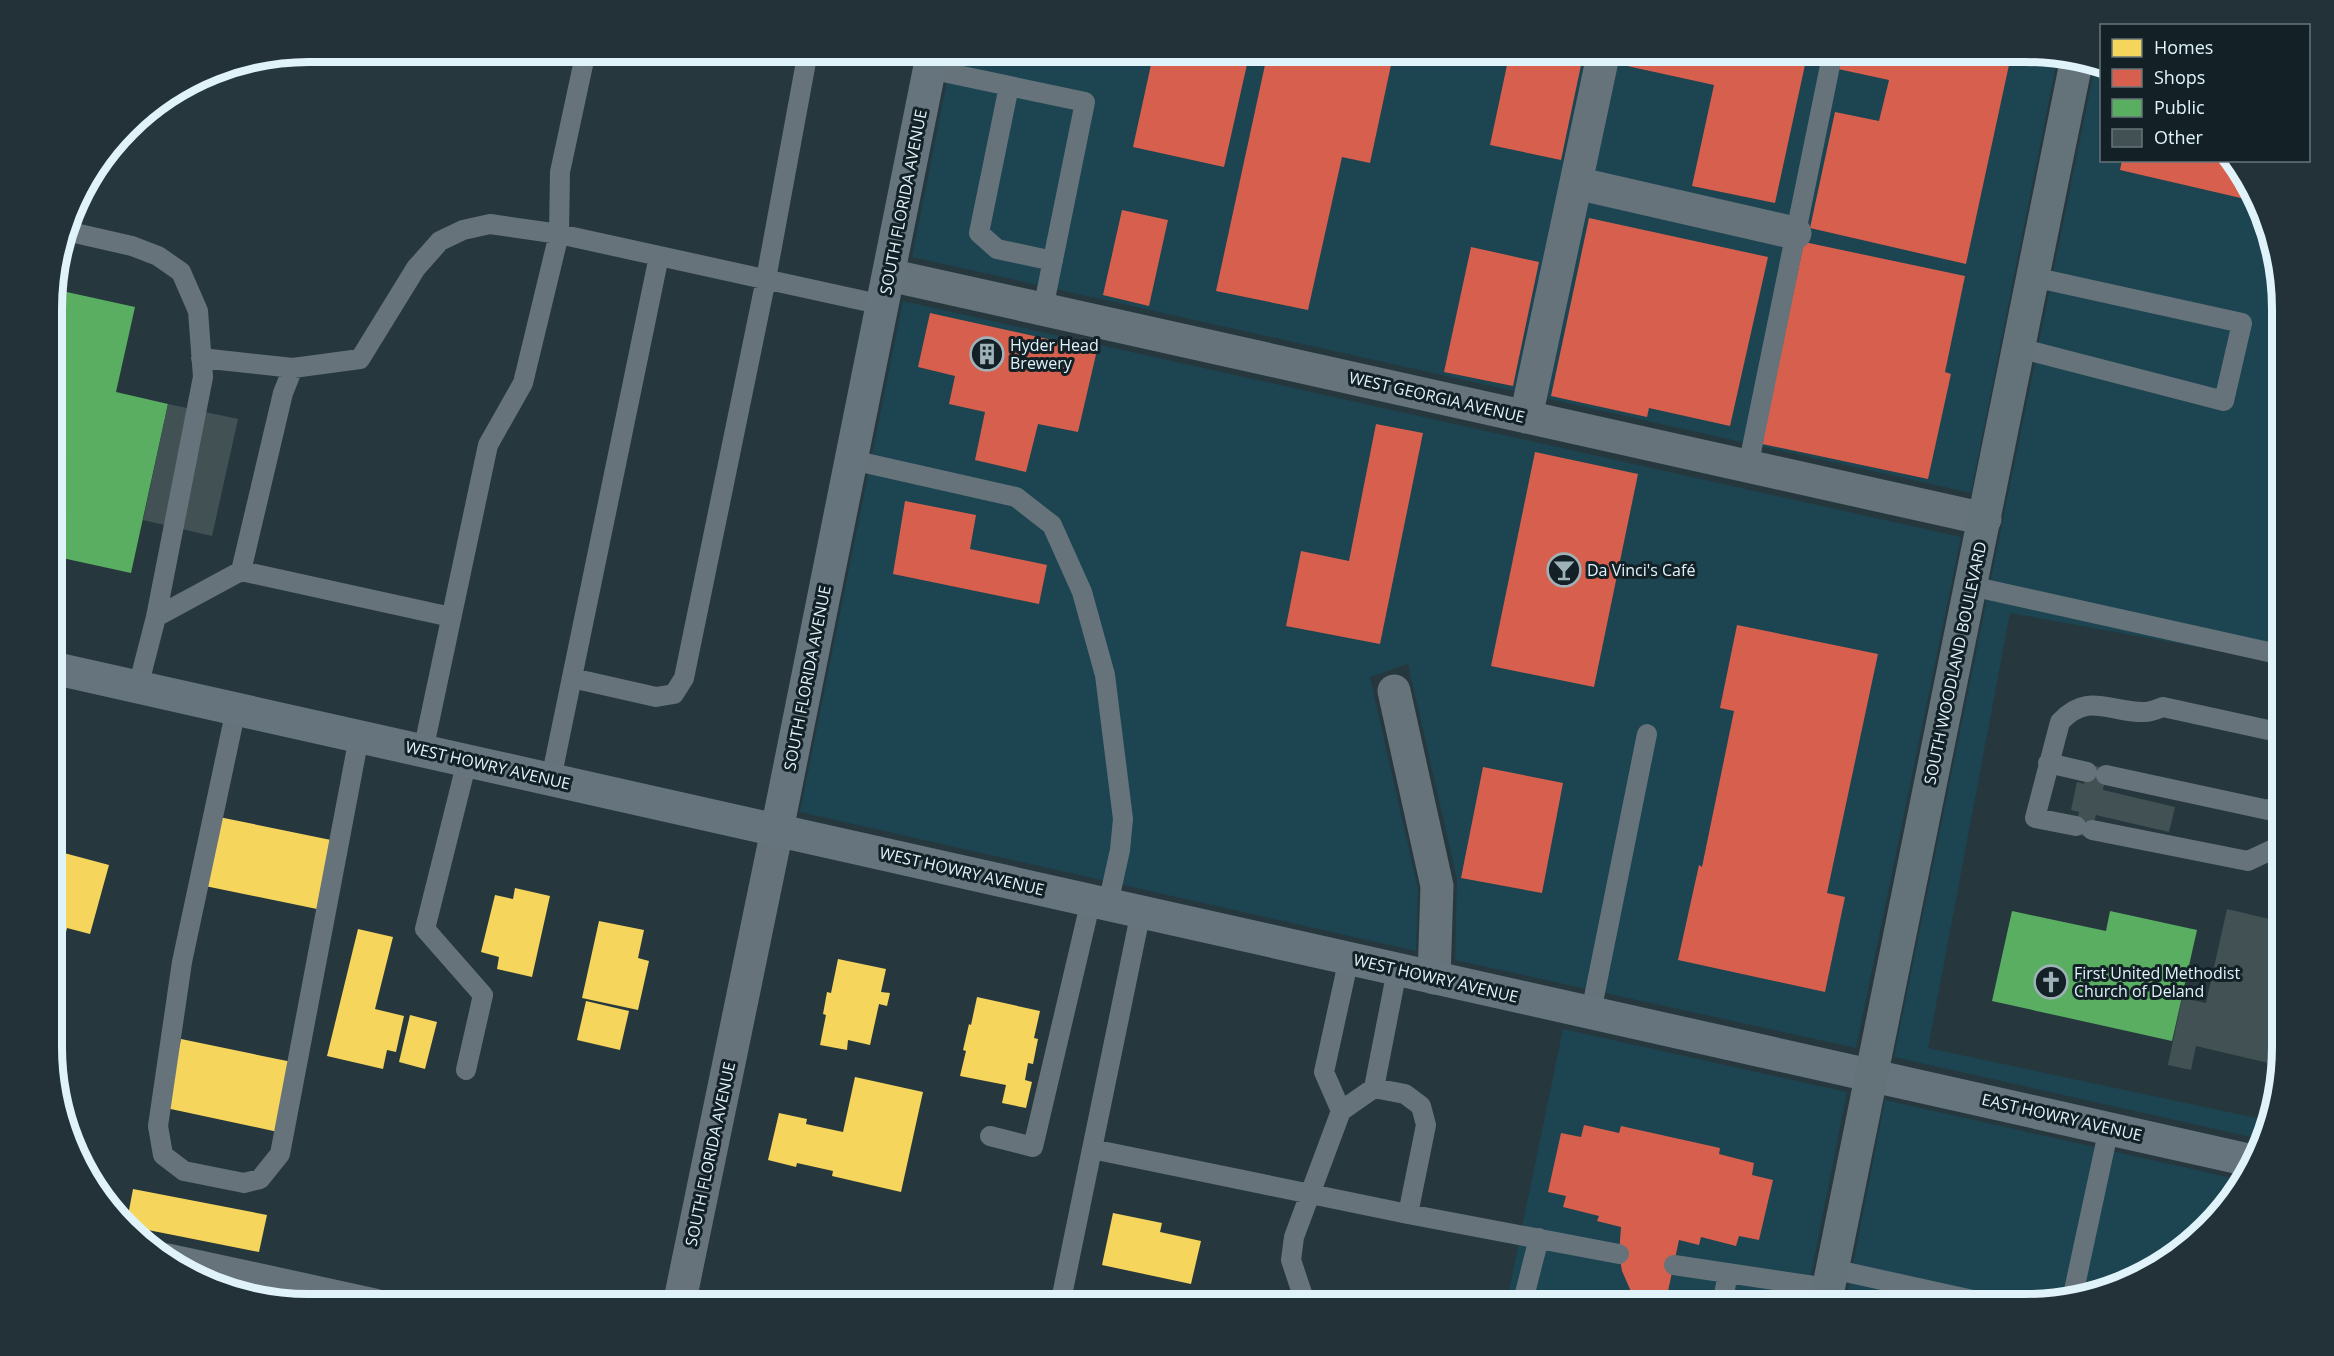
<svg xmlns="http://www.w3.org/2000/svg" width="2334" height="1356" font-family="'Open Sans',sans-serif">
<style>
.built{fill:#1c4451}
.homes{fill:#f6d55c}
.shops{fill:#d6604d}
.public{fill:#5aae61}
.building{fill:#425254}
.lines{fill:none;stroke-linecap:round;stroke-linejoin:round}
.lane{stroke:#67737a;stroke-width:20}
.street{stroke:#67737a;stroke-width:33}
.secondary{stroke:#66747e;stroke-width:33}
.primary{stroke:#64737a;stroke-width:33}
.labels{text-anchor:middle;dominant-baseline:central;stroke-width:6;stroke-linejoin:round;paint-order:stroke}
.street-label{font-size:16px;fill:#e0f3fa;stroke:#132127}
.poi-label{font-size:16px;fill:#e0f3fa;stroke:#132127;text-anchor:start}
.rim{fill:none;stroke:#e0f3fa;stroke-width:8}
</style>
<rect width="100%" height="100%" fill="#26383e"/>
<path class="built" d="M953,51h1073l32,4 -87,438 -1059,-236z
M2096,61l5,2 1,97 132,1 6,5 29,60 13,65v371l-272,-49 -82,435 338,72 -6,19 -366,-82z
M903,301l1058,236 -105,511 -401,-88 2,-81 -49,-215 -38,13 48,212 -2,62 -616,-139z
M1563,1029l284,63 -42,213h-299z
M1885,1100l360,81 -37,48 -53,41 -113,34 -197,1z"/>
<path class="homes" d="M219,817l112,23 -14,69 -112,-23z
M53,850l56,15 -19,69 -23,-6 -13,55z
M515,888l35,8 -18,81 -35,-8 2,-12 -18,-5 14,-57 18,4z
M599,921l45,9 -6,28 11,3 -11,49 -56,-12z
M358,929l35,8 -18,72 29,7 -8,36 -9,-2 -4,19 -56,-13z
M838,959l48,10 -5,23 9,1 -3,13 -8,-2 -9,41 -22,-5 -1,10 -27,-5 6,-30 -3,-1 4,-22 4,1z
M977,997l63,14 -6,27 4,1 -5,25 -5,-1 -3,17 7,2 -6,26 -24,-5 4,-18 -46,-9 6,-25 -3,-1 6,-26 2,1z
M586,1001l43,10 -9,39 -43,-10z
M410,1015l27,7 -12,47 -26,-7z
M181,1039l111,23 -14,70 -112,-24z
M855,1077l68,15 -22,100 -69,-16 1,-5 -36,-8 -1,4 -28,-7 11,-47 28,6 -1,5 37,8z
M133,1189l134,26 -8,37 -126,-25 -6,-6z
M1113,1213l49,10 -2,9 41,9 -10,43 -89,-19z"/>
<path class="shops" d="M1154,51h96l-26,116 -91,-20z
M1268,51h126l-24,112 -28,-6 -34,153 -92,-19z
M1510,51h74l-23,109 -71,-15z
M1621,51h187l-33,152 -83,-17 22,-101 -96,-21z
M1842,51h170l-46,213 -156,-36 25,-116 44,9 10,-41 -51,-11z
M2122,160h112l6,6 18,36 -138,-32z
M1122,210l46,10 -19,86 -46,-11z
M1589,218l179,39 -38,169 -81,-18 -2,9 -96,-21z
M1804,242l161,34 -20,96 6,2 -23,105 -166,-35z
M1471,247l68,15 -26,124 -69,-14z
M930,313l167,37 -19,82 -40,-8 -12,48 -51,-12 10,-48 -36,-8 6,-28 -37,-9z
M1376,424l47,9 -43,211 -94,-18 15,-75 48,10z
M1535,452l103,22 -44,213 -103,-21z
M905,501l71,14 -6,34 77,16 -8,39 -146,-30z
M1737,625l141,29 -51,239 18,4 -20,95 -147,-32 21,-95 3,2 32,-156 -14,-3z
M1483,767l80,16 -21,110 -81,-15z
M1584,1125l35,8 2,-7 99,22 -1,6 35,9 -2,12 21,5 -14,60 -20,-4 -3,10 -35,-9 -2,8 -20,-5 -14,65h-28l-15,-34 -3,-17 2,-27 -24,-6 2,-5 -36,-9 3,-11 -18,-4 13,-59 20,4z"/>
<path class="public" d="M53,289l82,18 -19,85 52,12 -37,169 -78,-17z
M2012,911l94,20 4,-20 87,19 -25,111 -180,-40z"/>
<path class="building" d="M168,404l70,15 -26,117 -69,-16z
M2088,764l19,5 -4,21 72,17 -6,25 -73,-17 -6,22 -16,-3 5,-22 -8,-2 6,-28 7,2z
M2227,909l55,13 -1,144 -85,-20 -5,24 -23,-5 14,-67 24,5z"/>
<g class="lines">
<path class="lane" d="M929,69l156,33 -42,207
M1009,86l-30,147 18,16 56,12
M66,231l66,15 26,10 23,16 17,39 5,66 -47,240
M2019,348l205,53 18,-78 -209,-46
M201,358l92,10 67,-9 56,-91 24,-27 23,-11 27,-6 69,10 324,71
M852,460l164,37 36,28 30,67 23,83 18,144 -3,31 -12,54
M1748,467l85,-416
M241,571l42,-178 10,-25
M1971,586l311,69
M572,678l84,19 18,-3 10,-16 82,-399 42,-228
M138,687l18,-70 85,-46 210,46
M236,709l-54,253 -24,164 5,29 21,16 60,12 16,-4 20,-25 79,-417
M423,751l65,-306 35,-62 36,-149 1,-62 26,-121
M2048,763l39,9
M2106,775l162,35 14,-7
M551,779l108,-523
M2076,826l-41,-8 25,-96c28,-31 50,-9 85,-10 6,0 12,-3 18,-5l119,26
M2092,830l156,31 34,-16
M1141,911l-49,238 316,65 18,-89 -5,-19 -16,-12 -31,-6
M1349,958l-25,114 17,39 33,-23 23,-118
M1591,1012l56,-278
M466,1070l17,-75 -58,-66 42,-168
M990,1136l43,11 58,-247
M1408,1214l211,40
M1674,1265l154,23
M1832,1269l159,35
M2073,1295l36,-167
M1060,1305l32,-156
M1312,1305l-9,-9 -12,-36 3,-23 47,-126
M1522,1305l17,-67
M1722,1305l6,-32"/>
<path class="street" d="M1576,183l219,50
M889,275l1096,244
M1526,417l78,-366
M1394,691l43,195 -3,92
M168,1260l207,45
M679,1305l98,-475"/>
<path class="secondary" d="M53,668l2200,493
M777,830l156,-779"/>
<path class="primary" d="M1825,1305l252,-1247"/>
</g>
<defs>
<g id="building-ring" transform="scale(1.725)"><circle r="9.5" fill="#132127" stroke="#9fb2b8" stroke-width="1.5"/><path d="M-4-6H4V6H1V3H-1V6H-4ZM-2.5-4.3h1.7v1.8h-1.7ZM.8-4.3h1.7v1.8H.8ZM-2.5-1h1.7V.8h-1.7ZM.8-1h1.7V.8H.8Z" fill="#9fb2b8"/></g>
<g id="bar-ring" transform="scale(1.725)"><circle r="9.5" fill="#132127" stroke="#9fb2b8" stroke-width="1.5"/><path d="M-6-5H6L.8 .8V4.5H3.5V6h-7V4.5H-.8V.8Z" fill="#9fb2b8"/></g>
<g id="church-ring" transform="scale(1.725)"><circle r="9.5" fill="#132127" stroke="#9fb2b8" stroke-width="1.5"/><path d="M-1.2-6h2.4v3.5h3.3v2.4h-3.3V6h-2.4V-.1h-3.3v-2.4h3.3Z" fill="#9fb2b8"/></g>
</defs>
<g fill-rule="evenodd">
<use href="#building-ring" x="987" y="354"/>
<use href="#bar-ring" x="1564" y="570"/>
<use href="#church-ring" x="2051" y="982"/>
</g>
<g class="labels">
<g class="street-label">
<text transform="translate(903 202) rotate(-79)">SOUTH FLORIDA AVENUE</text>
<text transform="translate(1437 397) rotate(13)">WEST GEORGIA AVENUE</text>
<text transform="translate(1955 663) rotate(-78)">SOUTH WOODLAND BOULEVARD</text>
<text transform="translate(807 678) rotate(-79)">SOUTH FLORIDA AVENUE</text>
<text transform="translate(488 765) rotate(13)">WEST HOWRY AVENUE</text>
<text transform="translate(962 871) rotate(13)">WEST HOWRY AVENUE</text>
<text transform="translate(1436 978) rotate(13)">WEST HOWRY AVENUE</text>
<text transform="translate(2062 1117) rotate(13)">EAST HOWRY AVENUE</text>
<text transform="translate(710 1154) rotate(-78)">SOUTH FLORIDA AVENUE</text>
</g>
<g class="poi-label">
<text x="1010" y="345">Hyder Head<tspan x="1010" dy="18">Brewery</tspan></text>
<text x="1587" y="570">Da Vinci's Café</text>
<text x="2074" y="973">First United Methodist<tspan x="2074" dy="18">Church of Deland</tspan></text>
</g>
</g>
<path d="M0 0H2334V1356H0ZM309 62H2025A247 247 0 0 1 2272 309V1047A247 247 0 0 1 2025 1294H309A247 247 0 0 1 62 1047V309A247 247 0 0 1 309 62Z" fill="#233238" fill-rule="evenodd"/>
<path class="rim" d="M309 62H2025A247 247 0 0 1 2272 309V1047A247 247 0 0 1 2025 1294H309A247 247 0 0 1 62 1047V309A247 247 0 0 1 309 62Z"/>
<rect x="2100" y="24" width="210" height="138" fill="#132127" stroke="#65757b" stroke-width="1.5"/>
<rect x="2112" y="39" width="30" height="18" fill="#f6d55c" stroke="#65757b" stroke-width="1.5"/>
<text x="2154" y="54" font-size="18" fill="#e0f3fa">Homes</text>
<rect x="2112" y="69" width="30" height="18" fill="#d6604d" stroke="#65757b" stroke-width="1.5"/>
<text x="2154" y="84" font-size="18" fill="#e0f3fa">Shops</text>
<rect x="2112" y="99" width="30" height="18" fill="#5aae61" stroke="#65757b" stroke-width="1.5"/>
<text x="2154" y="114" font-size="18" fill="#e0f3fa">Public</text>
<rect x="2112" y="129" width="30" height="18" fill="#425254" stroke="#65757b" stroke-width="1.5"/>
<text x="2154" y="144" font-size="18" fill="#e0f3fa">Other</text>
</svg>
